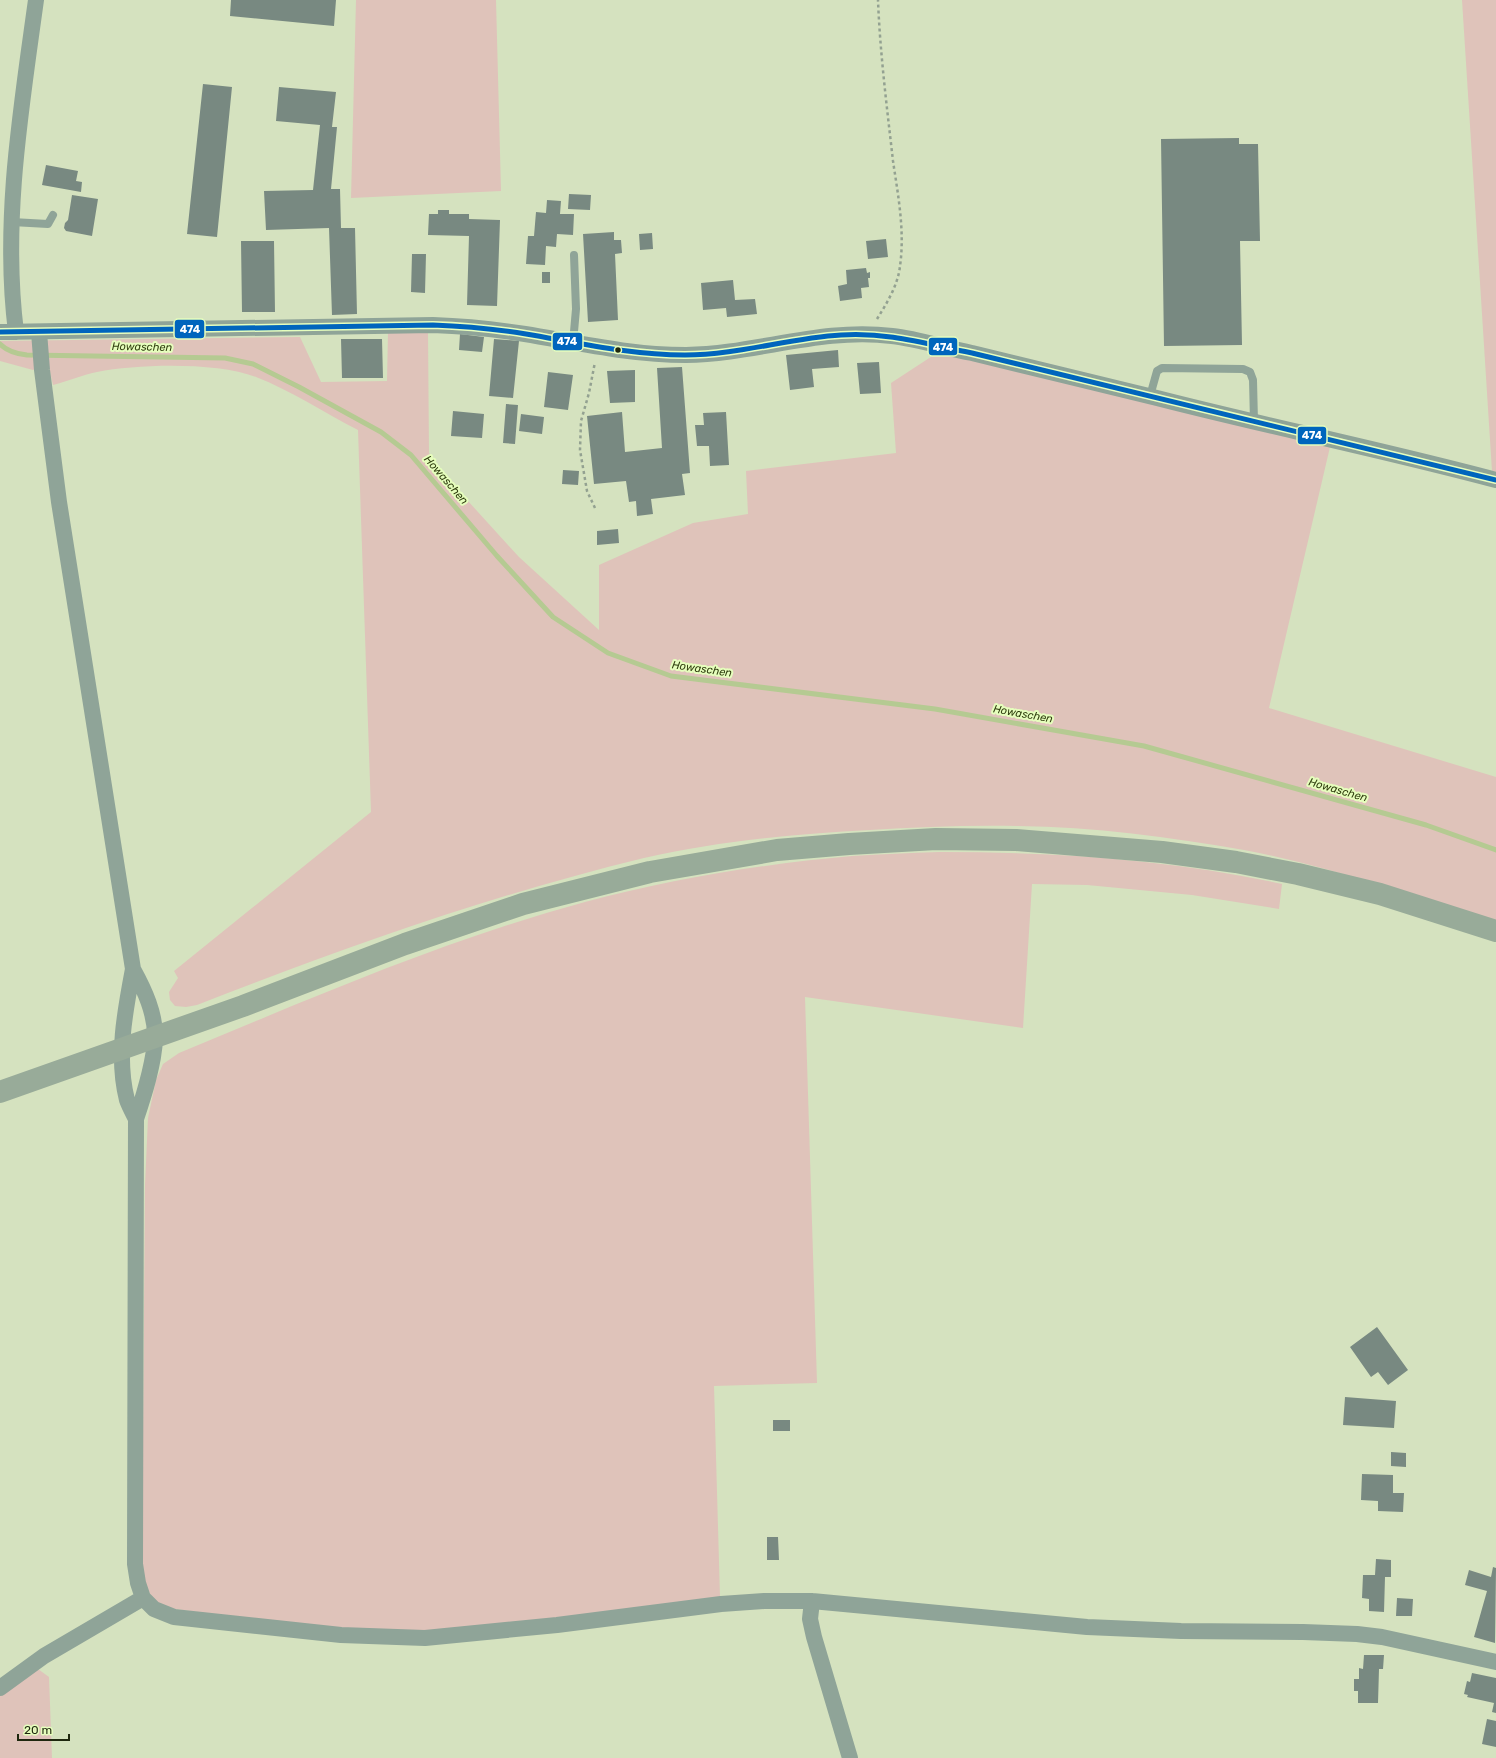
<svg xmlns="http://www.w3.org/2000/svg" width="1496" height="1758" font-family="Rubik,sans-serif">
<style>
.green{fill:#dfc3ba}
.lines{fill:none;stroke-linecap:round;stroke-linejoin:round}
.stream{stroke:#b5ca92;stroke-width:5}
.building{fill:#788981}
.path{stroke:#93a191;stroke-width:2.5;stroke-dasharray:3 3;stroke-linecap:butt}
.lane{stroke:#8fa498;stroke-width:8}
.street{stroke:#8fa498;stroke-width:16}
.secondary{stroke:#98ab99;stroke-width:22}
.bus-1-casing{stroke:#e6febd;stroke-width:8}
.bus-1{stroke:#0065bd;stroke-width:5}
.bus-dot{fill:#1e270e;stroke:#e6febd;stroke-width:1.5}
.labels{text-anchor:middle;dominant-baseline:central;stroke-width:4;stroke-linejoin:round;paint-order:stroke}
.water-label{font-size:11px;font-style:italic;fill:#303f0f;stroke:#e6febd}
.line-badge{stroke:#e6febd;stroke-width:1.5}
.badge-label{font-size:11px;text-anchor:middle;font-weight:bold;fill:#fff}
</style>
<rect width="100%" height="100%" fill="#d5e2bf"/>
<path class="green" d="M356,0h140l5,191 -150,7z
M1462,0h34v472l-4,-1z
M388,332l40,1 1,120 18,25 72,79 80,73v-65l94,-42 55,-9 -2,-43 150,-18 -5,-70 49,-32 390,96 -61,261 227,69v146c-83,-27 -166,-57 -252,-73 -74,-13 -150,-23 -226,-24 -50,-1 -99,1 -148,4 -76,4 -152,11 -226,28 -153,37 -301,90 -447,147l-11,2 -11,-1 -5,-6 -1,-8 9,-14 -4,-7 197,-159 -13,-382c-33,-17 -68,-40 -102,-53 -40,-15 -117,-13 -159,-5 -15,3 -29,9 -44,13l-5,-22 -15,7 -33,-9v-20l300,-4 21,45 66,-1z
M940,852c115,0 230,7 342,32l-3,25 -87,-14 -105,-10 -55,-1 -9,144 -218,-31 12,386 -103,3 6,211 -145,19 -147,15 -87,-3 -55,-4 -111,-15c-4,-1 -11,-2 -15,-5 -14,-8 -16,-28 -18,-43l3,-376 3,-67 8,-38 7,-16 16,-11c133,-55 266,-113 406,-151 87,-23 177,-38 267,-46 29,-2 58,-3 88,-4z
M38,1669l11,8 3,81h-52v-62z"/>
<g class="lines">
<path class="stream" d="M0,344c8,8 17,10 27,11l198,3 28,6 46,23 82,45 30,23 86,101 56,61 55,36 63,23 264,33 209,37 282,79 70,25"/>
</g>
<path class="building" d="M231,0h105l-2,26 -104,-10z
M203,84l29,3 -15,150 -30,-3z
M279,87l57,5 -4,35h5l-6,62h9l1,39h14l2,86 -25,1 -3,-87 -63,2 -2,-39 49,-1 7,-65 -44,-4z
M1239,138v6h19l2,97h-20l2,104 -78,1 -3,-207z
M46,165l32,6 -2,10 6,1 -1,10 -39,-7z
M569,194l22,1 -1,15 -22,-1z
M72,195l26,4 -6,37 -26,-5 -2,-3 1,-5 3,-3z
M547,200l14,1 -1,13h14l-1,21 -16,-1 -1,13 -10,-1 -1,19 -19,-1 2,-28h6l2,-24 10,1z
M438,210h11v4h20v5l31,1 -3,86 -30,-1 2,-69 -41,-1 1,-21h9z
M614,232v8h7l1,13 -7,1 3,66 -30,2 -5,-88z
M652,233l1,16 -13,1 -1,-16z
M886,239l2,18 -20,2 -2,-18z
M241,241h33l1,71h-33z
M412,254h14l-1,39 -14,-1z
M866,268l1,5 3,-1v6h-2l1,9 -8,1 1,10 -22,3 -2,-15 9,-2 -1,-14z
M542,272h8v11h-8z
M733,280l2,20 20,-1 2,15 -30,3 -1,-9 -23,2 -2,-27z
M460,334l24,3 -2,15 -23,-2z
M341,339h41l1,39h-41z
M494,339l25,2 -6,57 -24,-2z
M838,350l1,17 -27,2 2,18 -24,3 -4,-35z
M879,362l2,31 -21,1 -3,-31z
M682,367l8,106 -8,1 3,21 -34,4 2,15 -16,2 -1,-15 -7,1 -3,-21 -32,3 -7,-68 35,-4 3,40 37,-4 -5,-80z
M635,370v32l-25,1 -3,-32z
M548,372l25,3 -5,35 -24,-3z
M506,404l12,1 -3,39 -12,-1z
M453,411l31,3 -2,24 -31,-2z
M726,412l3,53 -19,1 -1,-20h-12l-2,-21h9l-1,-12z
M521,414l23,3 -2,17 -23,-3z
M563,470l16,1 -1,14 -16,-1z
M618,529l1,14 -22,2v-14z
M1377,1327l31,43 -20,15 -10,-13 -7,5 -21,-30z
M1345,1397l51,4 -2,27 -51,-3z
M773,1420h17v11h-17z
M1391,1452l15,1v14l-15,-1z
M1362,1474l31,1v18h11l-1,19 -25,-1v-10l-17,-1z
M767,1537h11l1,23h-12z
M1376,1559l15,1v17h-6l-1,35 -15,-1v-12l-7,-1 1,-23h12z
M1493,1567l3,1 -1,75 -21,-6 13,-46 -22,-6 4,-15 22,7z
M1397,1598l16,1 -1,17h-16z
M1364,1655h20l-1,14h-4l-1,34h-20v-12h-4v-12h5v-11l4,1z
M1472,1673l24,5v35l-4,-1 2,-9 -27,-6 1,-2 -4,-1 3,-13 3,1z
M1487,1719l9,2v26l-14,-3z"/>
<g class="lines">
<path class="path" d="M877,319c10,-16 21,-34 23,-53 5,-35 -2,-71 -7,-105 -6,-53 -13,-108 -15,-161
M595,508l-8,-17 -7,-41 1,-29 8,-28 6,-31"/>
<path class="lane" d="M12,222l36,2 5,-9
M573,343l3,-34 -2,-54
M1150,396l7,-25 5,-3 81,1 7,3 3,8 1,42"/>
<path class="street" d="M0,332l433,-7c30,1 61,4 92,9 54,9 106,21 161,21 70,-1 136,-28 206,-19 27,3 53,12 80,17 62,15 123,30 185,45 113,29 227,52 339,82
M16,332c-14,-110 5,-223 20,-332
M39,332l3,38 17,132 74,467c-8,42 -17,88 -6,131 2,6 6,13 9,19
M133,969c11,20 23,45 22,70 -1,25 -11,56 -19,80l-1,445 3,19 5,15 11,11 20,8 167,18 84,3 132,-13 164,-21 43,-3h48l275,26 94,4 122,1 54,2 25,3 114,25
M812,1601l-2,18 4,18 36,121
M0,1688l44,-32 99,-58"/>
<path class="secondary" d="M0,1092l243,-86 162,-62 118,-40 127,-32 127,-22 72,-6 87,-5 80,1 146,12 74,10 62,12 82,20 116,37"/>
<g class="bus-1-casing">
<path id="bus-1" d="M0,332l433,-7c31,1 62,4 93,9 53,9 105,21 159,21 53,0 104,-17 156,-20 48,-3 85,9 131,18l524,127"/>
</g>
<use href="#bus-1" class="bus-1"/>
</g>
<circle class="bus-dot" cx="618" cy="350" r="3.5"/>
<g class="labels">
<g class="water-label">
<text transform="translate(142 347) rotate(1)">Howaschen</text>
<text transform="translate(446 480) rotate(49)">Howaschen</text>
<text transform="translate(702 669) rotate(8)">Howaschen</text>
<text transform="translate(1023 714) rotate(10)">Howaschen</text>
<text transform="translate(1338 790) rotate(16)">Howaschen</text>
</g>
</g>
<g class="line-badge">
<rect x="174" y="319" width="31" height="20" rx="4" fill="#0065bd"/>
<rect x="552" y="332" width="31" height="19" rx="4" fill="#0065bd"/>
<rect x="928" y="337" width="30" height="19" rx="4" fill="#0065bd"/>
<rect x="1297" y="426" width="30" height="19" rx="4" fill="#0065bd"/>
</g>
<g class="badge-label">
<text x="190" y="333">474</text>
<text x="567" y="345">474</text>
<text x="943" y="351">474</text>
<text x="1312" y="439">474</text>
</g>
<path d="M18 1734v6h51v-6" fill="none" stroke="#1e270e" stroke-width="2"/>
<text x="24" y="1734" font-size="12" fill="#1e270e" stroke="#e6febd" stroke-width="3" paint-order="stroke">20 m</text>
</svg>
